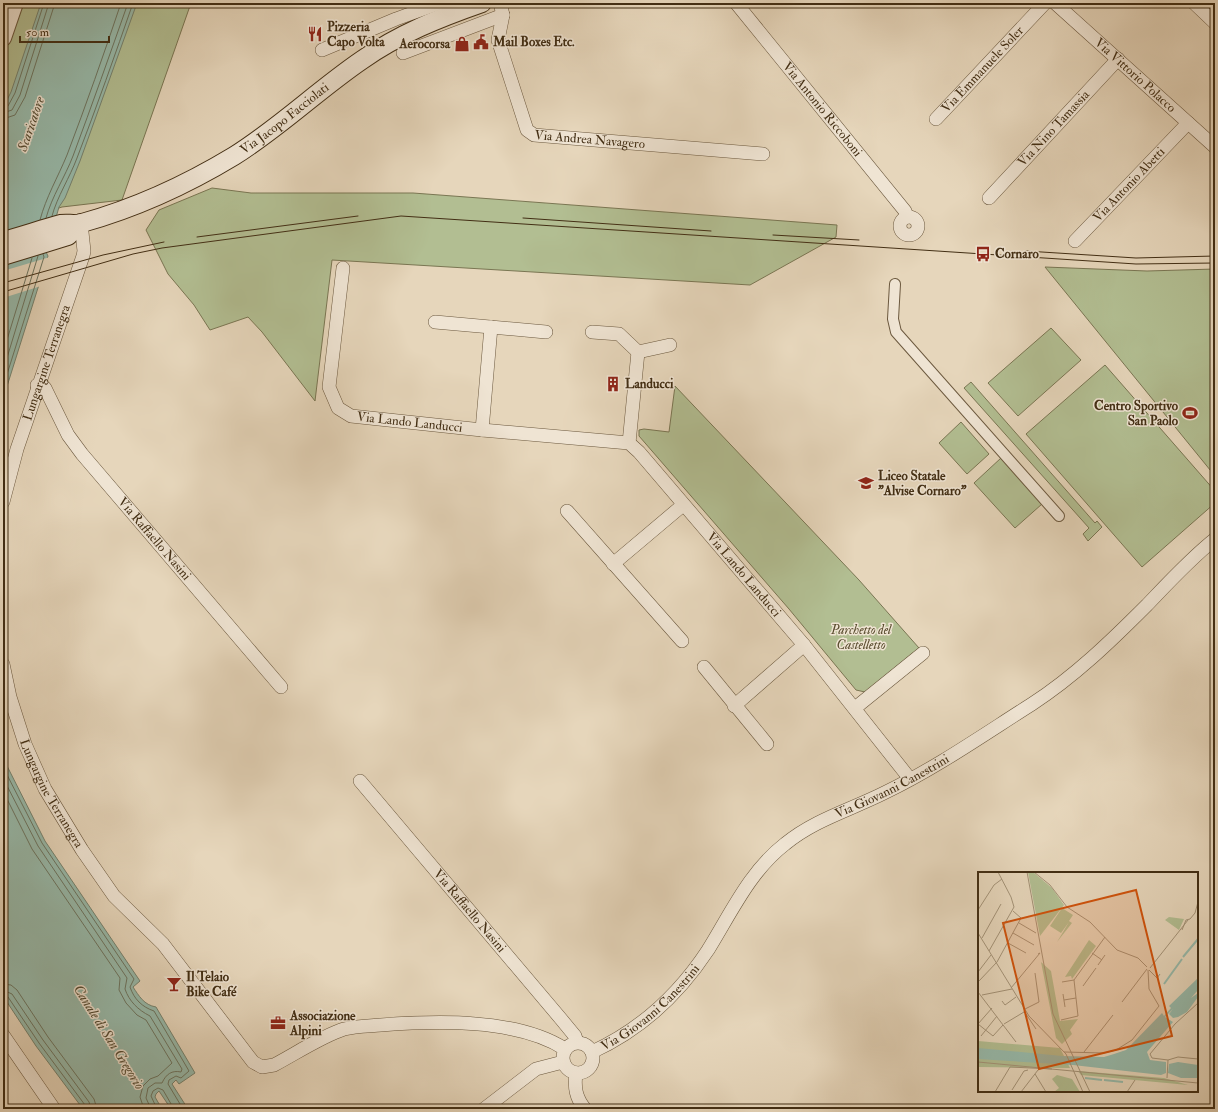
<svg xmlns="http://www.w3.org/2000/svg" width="1218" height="1112" font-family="'IM FELL Double Pica',serif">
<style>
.green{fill:#b2be92;stroke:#7a7653}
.water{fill:#97baab;stroke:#75826f}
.pier{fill:#e6d6bb}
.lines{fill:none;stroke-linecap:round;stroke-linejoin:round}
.shore{stroke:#6c7460;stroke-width:1}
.pedestrian-casing{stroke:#6b583e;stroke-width:12}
.minor-casing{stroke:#6b583e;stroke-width:14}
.tertiary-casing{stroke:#6b583e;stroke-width:18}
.secondary-casing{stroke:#422e14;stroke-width:20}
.pedestrian{stroke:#efe4d3;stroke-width:10}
.minor{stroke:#efe4d3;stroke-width:13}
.tertiary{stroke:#efe4d3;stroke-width:16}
.secondary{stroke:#efe4d3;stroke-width:18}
.tram{stroke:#422e14;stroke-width:1}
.labels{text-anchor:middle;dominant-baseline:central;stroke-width:3;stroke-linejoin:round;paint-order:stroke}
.poi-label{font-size:13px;font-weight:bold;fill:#422e14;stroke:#efe4d3;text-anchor:start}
.street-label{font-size:13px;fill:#422e14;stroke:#efe4d3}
.park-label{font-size:13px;font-style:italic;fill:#584b2d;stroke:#efe4d3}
.water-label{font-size:14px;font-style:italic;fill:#534a32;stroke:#efe4d3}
.inset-river{fill:none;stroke:#97baab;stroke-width:2}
.inset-road{fill:none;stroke:#a49378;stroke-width:1}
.view{fill:#cf530d;fill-opacity:0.15;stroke:#cf530d;stroke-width:2}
.inset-edge{fill:none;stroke:#422e14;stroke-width:2}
</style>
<rect width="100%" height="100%" fill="#e6d6bb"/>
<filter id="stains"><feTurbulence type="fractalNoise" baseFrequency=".005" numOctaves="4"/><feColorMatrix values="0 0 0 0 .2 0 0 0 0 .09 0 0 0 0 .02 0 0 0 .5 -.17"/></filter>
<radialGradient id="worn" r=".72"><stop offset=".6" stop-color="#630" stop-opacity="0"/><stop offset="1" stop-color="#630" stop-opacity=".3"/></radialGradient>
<path class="green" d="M3,3h188l-69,197 -60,7 -59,19z
M212,188l39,5h162l424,32 -1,12 -86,48 -418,-25 -17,141 -53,-69 -14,-15 -38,13 -16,-25 -26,-31 -22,-44 13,-20z
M1045,267l102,4 68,-2v207z
M1051,328l30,32 -63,56 -30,-33z
M1105,365l110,126v12l-73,64 -116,-133z
M971,382l124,141 2,-2 5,6 -14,14 -5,-7 6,-6 -125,-140z
M675,386l184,194 60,68 -54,44 -9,-2 -67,-81 -150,-173v-6l5,-1 25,3z
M961,422l28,32 -22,20 -28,-31z
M1001,458l41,46 -27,24 -41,-45z"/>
<path class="water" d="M41,3h96l-57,158 -15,37 -6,9 -13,45 2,4 -45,143v-291l8,-16z
M3,758l42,83 95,140 -7,6c6,9 11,18 23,20l39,66 -16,11 -3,-4 -4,4 16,25h-17l-12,-18 -3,3 -1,3 7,12h-79l-47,-63 -33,-50z"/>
<path class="pier" d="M50,257l-9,29 -38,12v-27z"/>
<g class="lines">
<path class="shore" d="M3,108l5,-2 7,-13 29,-90
M3,113l9,-3 8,-15 29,-92
M3,119l12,-4 10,-18 30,-94
M52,216c5,-19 18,-39 25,-58 20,-52 38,-103 56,-155
M46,218c6,-22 19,-41 27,-62 19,-51 37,-102 55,-153
M40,220c6,-23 18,-43 27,-65 19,-50 37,-101 54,-152
M3,353l29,-95
M3,371l35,-115
M3,387l41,-130 -1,-3
M3,767l39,76 92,136 -4,8c4,12 12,20 24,24l35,60 -8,7 -5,-2 -7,4 -1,4 15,25
M3,778l35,68 89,132 -2,11c4,12 13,21 25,27l32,53 -1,3c-9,-2 -15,2 -19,11h-7l-7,5 -2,10 5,11
M3,791l29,58 88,129 -1,12 7,13 11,12 9,5 26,43 -14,13 -8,3 -7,7 -3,11 4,12
M3,984l8,1 6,5 31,47 46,62 3,10
M3,990l9,4 31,46 46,62 2,7
M3,995l5,2 31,46 46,62 1,4
M157,1109l-6,-13 2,-5 5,-3 5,2 11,19"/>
<g class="pedestrian-casing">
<path id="pedestrian" d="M895,284l-2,35 3,13 163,184"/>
</g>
<g class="minor-casing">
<g id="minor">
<path id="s1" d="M500,3l3,12 -5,25 29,90 7,5 229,19"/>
<path id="s2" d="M736,3l169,208 2,6"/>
<path id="s3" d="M1055,3l160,144"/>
<path d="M1194,3l21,20"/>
<path d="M322,50l74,-31 44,-16"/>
<path d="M403,53l100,-38"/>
<path id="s4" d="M936,119l109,-116"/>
<path id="s5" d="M989,198l129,-139"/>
<circle cx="909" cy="226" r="9"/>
<path id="s6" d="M1075,241l113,-118"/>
<path id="s7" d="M343,268l-14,119 9,21 13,8 131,14 147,13 10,9 165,193 106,134"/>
<path d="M435,322l111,10"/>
<path d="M592,332l27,2 19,18 32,-7"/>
<path id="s8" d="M37,385l8,3 23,47 14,19 199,233"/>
<path d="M482,430l9,-103"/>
<path d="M629,443l9,-91"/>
<path id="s9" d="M3,502l14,-53 66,-193 1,-5 -3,-28"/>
<path d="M567,511l115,130"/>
<path d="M613,564l70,-59"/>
<path id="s10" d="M3,664l7,33 15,47 20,45 37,61 32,46 49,48 90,118 9,5 12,-2c21,-11 48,-29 70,-36 11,-3 25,-3 37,-4 54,-4 136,-7 184,24"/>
<path d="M704,667l63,77"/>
<path d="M734,706l70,-61"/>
<path d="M855,708l68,-55"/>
<path id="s11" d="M360,781l201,238 14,17 2,6"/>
<path d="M3,1035l51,74"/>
<circle cx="578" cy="1058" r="15"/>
<path id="s12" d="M592,1052c48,-22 87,-58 116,-102 23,-37 42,-79 77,-106 29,-24 65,-34 99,-51 52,-25 99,-58 148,-89 43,-28 79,-63 115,-99 22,-23 43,-46 68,-66"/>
<path d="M576,1073c-2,15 0,25 9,36"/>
<path d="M484,1109l52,-40 27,-7"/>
</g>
</g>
<g class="tertiary-casing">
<path id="tertiary" d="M3,38l12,-35"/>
</g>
<g class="secondary-casing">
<g id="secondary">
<path id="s13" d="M3,241c19,-5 39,-12 58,-17 7,-1 14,1 21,-1 54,-15 104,-38 152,-67 45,-28 84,-66 128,-96 37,-26 77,-42 120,-57"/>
<path d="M3,256l65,-20 13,-13"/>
</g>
</g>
<use href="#pedestrian" class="pedestrian"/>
<use href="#minor" class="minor"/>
<use href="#tertiary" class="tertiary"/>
<use href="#secondary" class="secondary"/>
<path class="tram" d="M523,218l188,13
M773,235l86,5
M197,237l161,-21
M1026,251l110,7 79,-2
M3,283l100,-28 61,-13
M3,292l130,-38 29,-6 239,-32 735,48 79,-1"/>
</g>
<defs>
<g id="restaurant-bare" transform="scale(1.2)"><path d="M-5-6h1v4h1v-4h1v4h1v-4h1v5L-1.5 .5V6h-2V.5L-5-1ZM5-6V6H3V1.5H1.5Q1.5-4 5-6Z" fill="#8f2418" stroke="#efe4d3" stroke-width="2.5" paint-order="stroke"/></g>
<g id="civic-bare" transform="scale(1.2)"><path d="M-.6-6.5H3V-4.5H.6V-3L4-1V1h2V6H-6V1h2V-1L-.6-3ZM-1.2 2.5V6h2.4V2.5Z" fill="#8f2418" stroke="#efe4d3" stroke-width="2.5" paint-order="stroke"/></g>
<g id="shop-bare" transform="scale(1.2)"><path d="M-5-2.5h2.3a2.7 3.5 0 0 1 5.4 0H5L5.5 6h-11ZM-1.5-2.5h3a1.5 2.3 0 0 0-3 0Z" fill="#8f2418" stroke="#efe4d3" stroke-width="2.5" paint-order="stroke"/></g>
<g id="bus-bare" transform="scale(1.2)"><path d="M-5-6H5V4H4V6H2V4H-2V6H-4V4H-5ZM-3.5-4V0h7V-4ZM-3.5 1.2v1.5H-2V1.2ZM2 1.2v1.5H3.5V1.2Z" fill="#8f2418" stroke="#efe4d3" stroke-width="2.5" paint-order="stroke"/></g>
<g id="building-bare" transform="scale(1.2)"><path d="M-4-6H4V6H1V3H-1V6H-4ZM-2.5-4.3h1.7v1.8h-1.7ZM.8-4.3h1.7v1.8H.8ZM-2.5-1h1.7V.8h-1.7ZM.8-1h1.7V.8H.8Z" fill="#8f2418" stroke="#efe4d3" stroke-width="2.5" paint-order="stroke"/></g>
<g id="stadium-bare" transform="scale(1.2)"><path d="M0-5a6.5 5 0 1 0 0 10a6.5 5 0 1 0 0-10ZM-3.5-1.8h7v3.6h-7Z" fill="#8f2418" stroke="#efe4d3" stroke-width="2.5" paint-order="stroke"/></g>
<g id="school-bare" transform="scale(1.2)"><path d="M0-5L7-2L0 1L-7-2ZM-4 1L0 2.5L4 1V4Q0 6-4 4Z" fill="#8f2418" stroke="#efe4d3" stroke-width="2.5" paint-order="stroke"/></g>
<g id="bar-bare" transform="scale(1.2)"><path d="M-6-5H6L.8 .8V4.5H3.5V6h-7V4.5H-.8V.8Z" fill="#8f2418" stroke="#efe4d3" stroke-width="2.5" paint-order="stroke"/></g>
<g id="office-bare" transform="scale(1.2)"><path d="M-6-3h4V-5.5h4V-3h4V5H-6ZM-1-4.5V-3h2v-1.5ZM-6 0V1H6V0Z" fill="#8f2418" stroke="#efe4d3" stroke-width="2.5" paint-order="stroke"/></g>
</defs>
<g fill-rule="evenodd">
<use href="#restaurant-bare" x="315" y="34"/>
<use href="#civic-bare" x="481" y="42"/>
<use href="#shop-bare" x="462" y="44"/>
<use href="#bus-bare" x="983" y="254"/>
<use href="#building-bare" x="613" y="384"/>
<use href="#stadium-bare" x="1190" y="413"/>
<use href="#school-bare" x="866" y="483"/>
<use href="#bar-bare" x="174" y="984"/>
<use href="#office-bare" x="278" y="1023"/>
</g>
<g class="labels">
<g class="poi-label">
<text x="327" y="27">Pizzeria<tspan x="327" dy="15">Capo Volta</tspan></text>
<text x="493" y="42">Mail Boxes Etc.</text>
<text x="450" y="44" text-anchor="end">Aerocorsa</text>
<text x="995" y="254">Cornaro</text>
<text x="625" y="384">Landucci</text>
<text x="1178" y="406" text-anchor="end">Centro Sportivo<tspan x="1178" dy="15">San Paolo</tspan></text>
<text x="878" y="476">Liceo Statale<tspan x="878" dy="15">"Alvise Cornaro"</tspan></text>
<text x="186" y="977">Il Telaio<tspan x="186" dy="15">Bike Café</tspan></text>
<text x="290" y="1016">Associazione<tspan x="290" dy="15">Alpini</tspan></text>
</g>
<g class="street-label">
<text stroke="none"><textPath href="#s4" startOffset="68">Via Emmanuele Soler</textPath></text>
<text stroke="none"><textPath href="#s3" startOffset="108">Via Vittorio Polacco</textPath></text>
<text stroke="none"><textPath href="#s2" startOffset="137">Via Antonio Riccoboni</textPath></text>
<text stroke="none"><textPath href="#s13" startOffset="311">Via Jacopo Facciolati</textPath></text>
<text stroke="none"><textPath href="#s5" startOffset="95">Via Nino Tamassia</textPath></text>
<text stroke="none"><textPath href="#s1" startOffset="197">Via Andrea Navagero</textPath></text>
<text stroke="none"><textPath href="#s6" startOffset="78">Via Antonio Abetti</textPath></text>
<text stroke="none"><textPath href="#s9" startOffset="146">Lungargine Terranegra</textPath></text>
<text stroke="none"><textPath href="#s7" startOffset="217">Via Lando Landucci</textPath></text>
<text stroke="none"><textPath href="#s8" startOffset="196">Via Raffaello Nasini</textPath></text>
<text stroke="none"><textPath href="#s7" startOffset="612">Via Lando Landucci</textPath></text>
<text stroke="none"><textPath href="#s12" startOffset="410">Via Giovanni Canestrini</textPath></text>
<text stroke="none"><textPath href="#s10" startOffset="139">Lungargine Terranegra</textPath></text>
<text stroke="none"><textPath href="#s11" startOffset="170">Via Raffaello Nasini</textPath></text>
<text stroke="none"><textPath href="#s12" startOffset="74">Via Giovanni Canestrini</textPath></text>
</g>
<g class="park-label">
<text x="861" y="630">Parchetto del<tspan x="861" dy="15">Castelletto</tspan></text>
</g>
<g class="water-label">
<text transform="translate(31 124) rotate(-71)">Scaricatore</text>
<text transform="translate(109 1037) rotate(58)">Canale di San Gregorio</text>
</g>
</g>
<g transform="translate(978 872)">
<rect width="220" height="220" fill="#e6d6bb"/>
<path d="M50,0h5l19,16 12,17 -24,31zM84,36l11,7 -4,6 3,2 -15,19 12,-20 -8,11 -11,-7zM191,45l15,2 -5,11 -14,-10zM111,68l7,6 -24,33 -1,-3 -6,1zM63,90l10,9 9,50 18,-2 -8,11 2,4 -10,10 -6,-6zM0,169l82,7 10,20 -92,-1zM100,199l86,7 24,7 -107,-10zM79,203l15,4 8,13h-26l5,-4 -7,-9z" fill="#b2be92"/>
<path d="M220,106v12l-7,8 7,-5v4l-11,15 -9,5 -5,1 -4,-4 4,-5 -8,8 8,5 -26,30 3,8 16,2v11l-5,2 -88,-10 -95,-6v-11l84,8 42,1 10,-3 12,-4 36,-37 2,3 7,-8 -2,-2zM200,190l20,3v13h-17l-13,-5 1,-9z" fill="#97baab"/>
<path class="inset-river" d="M205,85l15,-18M186,112l18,-25M107,206l17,2M126,208l19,2"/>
<path class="inset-road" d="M49,0l26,142 37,78M56,0l16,13 17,22 23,15 27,28 21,8 9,9M0,38l16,-25 8,-6M41,51l17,10M204,58l4,-10 4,-1 5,-6 3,-11M0,61l51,83 37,38 17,38M35,61l21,12M4,66l19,-34M30,71l18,10M11,79l25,-44 -3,-10 -13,-25M114,81l10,7M120,93l7,-10M172,96l38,-48M171,98l8,8 3,-4M0,100l13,-17M1,109l18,-19 24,-44 -8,-7M84,110l12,-2M105,114l13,-18M33,116l29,-35 -2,1M0,120l38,50M85,122l2,13M4,123l30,-6M86,128l12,-2M24,129l3,4 11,-8M144,130l25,-33M220,131l-23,21 -25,30 2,4 16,2 10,-3 20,2M47,137l14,-7 -4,-29M46,139l12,18M83,148l17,-4 -4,-36 31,-43M0,152l15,12 10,-11M0,152l14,-16M26,152l20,-12M3,164l16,-20M86,180l40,1 12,-3 16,-10 27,-34 -10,-17 -1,-19M106,180l29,-37M0,190l220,21M57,202l11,18M189,206l1,-18M34,218l12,-19 4,-1M17,220l15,-25 42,2M43,220l17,-22M149,220l8,-12"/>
<path class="view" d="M158,18l36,146 -133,33 -36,-146z"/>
<rect width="220" height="220" class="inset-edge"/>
</g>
<rect width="1218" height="1112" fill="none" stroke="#e6d6bb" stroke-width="16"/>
<rect x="4" y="4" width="1210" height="1104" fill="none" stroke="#422e14" stroke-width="2"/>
<rect x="8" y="8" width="1202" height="1096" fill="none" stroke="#422e14"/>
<path d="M20 36v6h89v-6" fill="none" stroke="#422e14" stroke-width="2"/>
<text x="26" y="36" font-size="12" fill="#422e14" stroke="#efe4d3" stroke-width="3" paint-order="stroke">50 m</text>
<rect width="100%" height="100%" filter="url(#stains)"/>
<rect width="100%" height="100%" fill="url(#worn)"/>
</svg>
